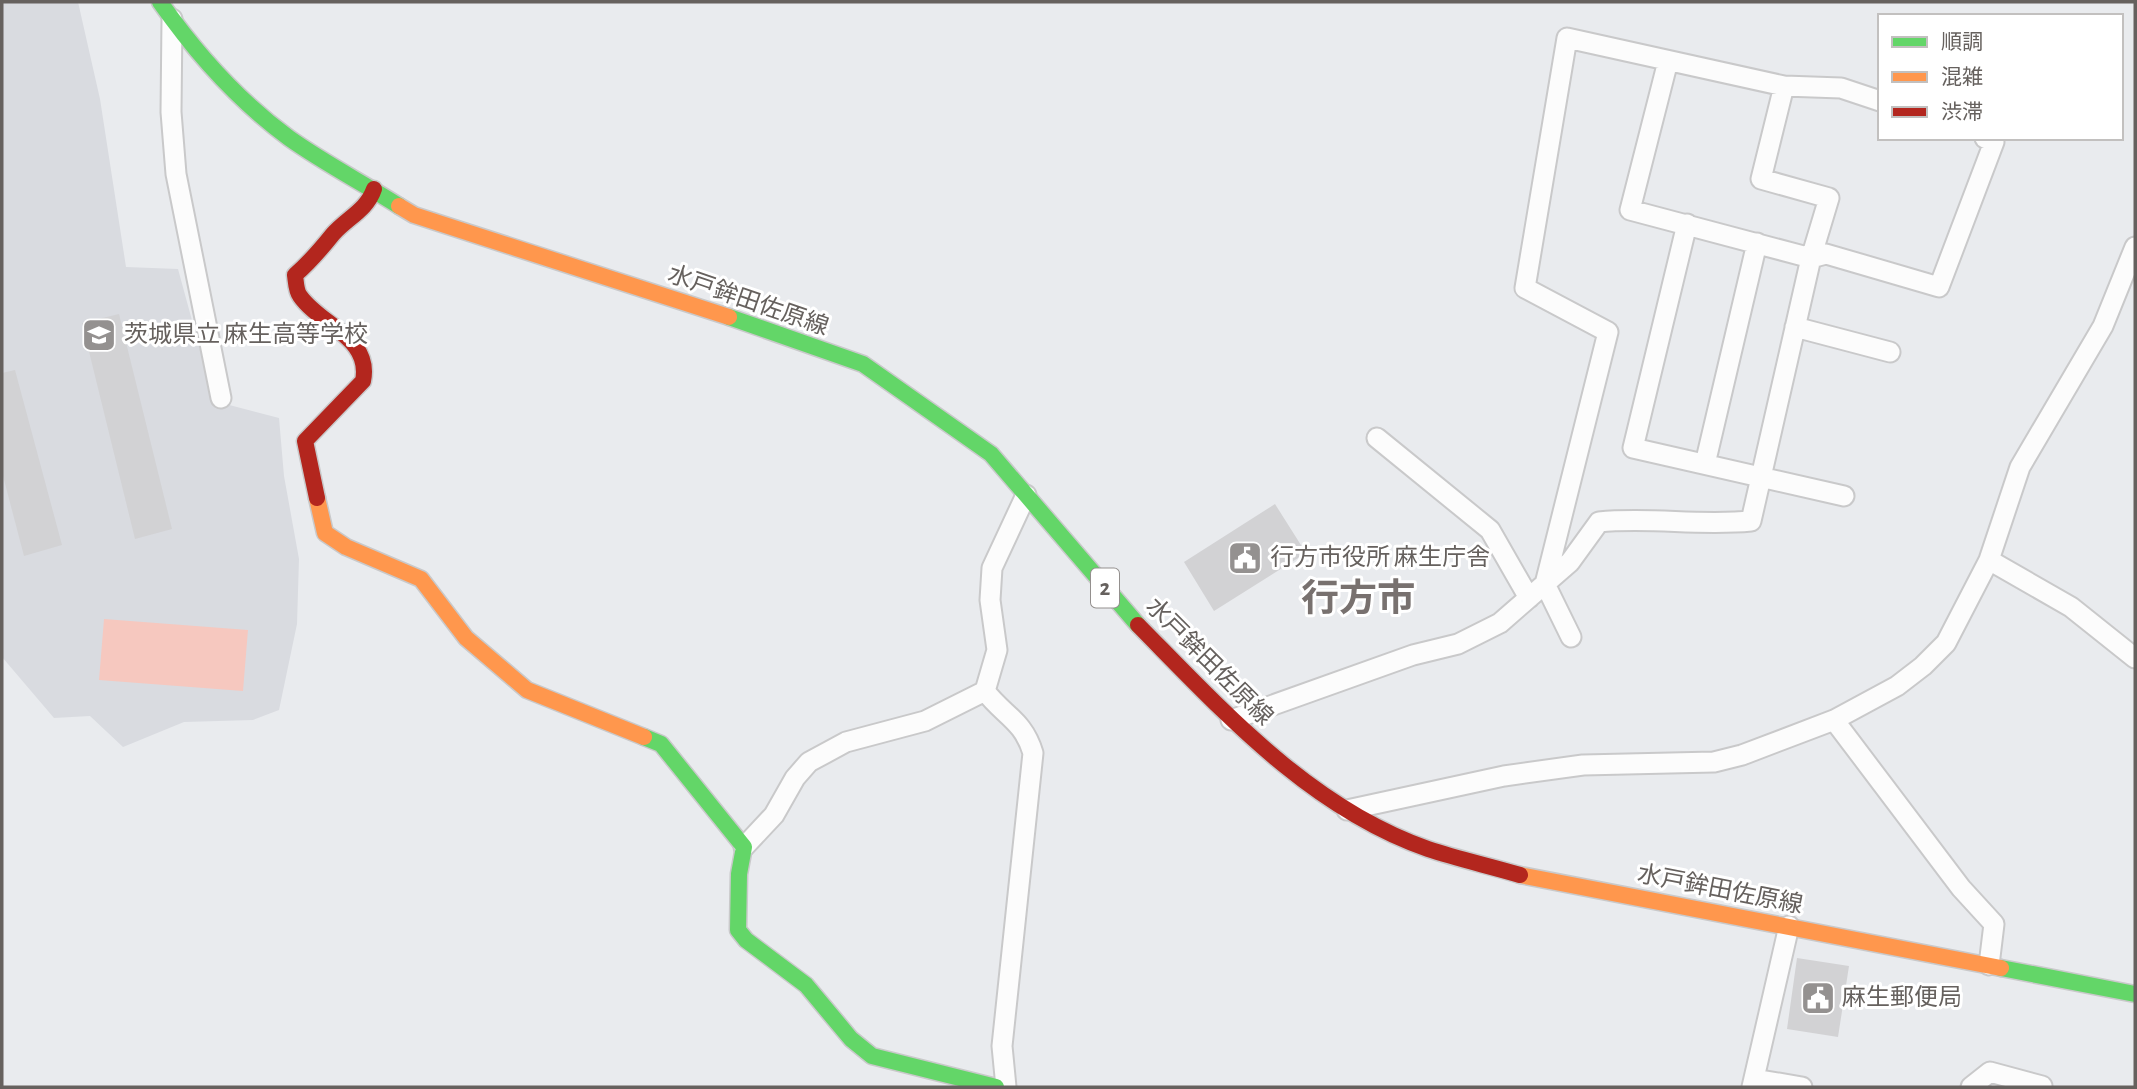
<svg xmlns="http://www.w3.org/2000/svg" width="2137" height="1089" font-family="'Alegreya Sans','Noto Sans JP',sans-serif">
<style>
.education{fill:#d9dbe0}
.water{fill:#f6c8bf}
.building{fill:#d2d2d4}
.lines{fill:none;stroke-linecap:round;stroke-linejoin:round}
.street-casing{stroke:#c9c9ca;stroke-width:23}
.fast-casing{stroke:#c9c9ca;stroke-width:19}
.slow-casing{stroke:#c9c9ca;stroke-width:19}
.jam-casing{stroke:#c9c9ca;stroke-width:19}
.street{stroke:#fcfcfc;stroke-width:19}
.fast{stroke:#63d668;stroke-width:16}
.slow{stroke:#ff974d;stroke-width:16}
.jam{stroke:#b3261e;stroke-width:16}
.labels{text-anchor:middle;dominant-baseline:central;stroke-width:6;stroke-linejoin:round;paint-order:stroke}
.shield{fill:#fff;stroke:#94908e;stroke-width:2}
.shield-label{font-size:23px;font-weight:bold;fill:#66615e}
.street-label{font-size:24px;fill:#66615e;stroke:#fff}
.poi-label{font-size:24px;fill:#66615e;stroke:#fff;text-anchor:start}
.town-label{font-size:38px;font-weight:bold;fill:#78716f;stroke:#fff}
</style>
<rect width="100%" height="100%" fill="#e9ebee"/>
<path class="education" d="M2,2h76l22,97 26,168 52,2 36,132 65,17 5,58 15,83 -2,65 -18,86 -26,10 -69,2 -61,25 -33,-31 -36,2 -52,-61z"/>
<path class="water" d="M104,619l144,11 -5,61 -144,-11z"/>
<path class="building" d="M119,314l53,215 -37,10 -53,-216z
M15,370l47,175 -38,11 -22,-84v-99z
M1275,504l31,49 -92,58 -30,-49z
M1797,958l52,8 -11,71 -51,-8z"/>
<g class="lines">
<g class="street-casing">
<path id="street" d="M172,19l-1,93 5,62 45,224
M1668,61l-38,149 181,48 15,-4 113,33 55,-145 -9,-4
M1687,224l-54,224 211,48
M1795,327l95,25
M1377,438l113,92 39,68
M1705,464l52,-221
M1989,560l82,47 64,51
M1571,637l-26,-53 63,-252 -83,-44 42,-250 217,48 57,2 39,13
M985,691c19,25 38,29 48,62l-31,293 4,41
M1231,720l182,-65 45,-11 42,-21 70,-61 29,-40c51,-5 101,4 152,-1l60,-263 18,-60 -68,-19 23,-93
M1834,720l127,168 33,36 -5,41
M1347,810l157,-34 79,-11 131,-3 28,-7 92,-35 63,-34 26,-20 23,-23 43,-83 31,-93 83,-141 32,-79
M744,847l30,-32 21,-37 14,-16 37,-20 79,-21 60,-30 12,-41 -7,-50 2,-32 34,-73
M1754,1079l48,8
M1752,1087l37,-161
M1971,1087l19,-15 52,14"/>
</g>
<g class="fast-casing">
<path id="fast" d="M160,2c35,50 80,100 129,136 35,25 74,45 110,68
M729,317l134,47 128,90 147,171
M644,737l17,7 83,103 -5,27 -1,56 8,10 60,45 45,54 21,17 124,31
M2001,968l134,26"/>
</g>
<g class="slow-casing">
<path id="slow" d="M399,206l15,9 315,102
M317,498l8,35 21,14 75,32 45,59 61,52 117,47
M1520,875l481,93"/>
</g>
<g class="jam-casing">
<path id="jam" d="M317,498l-12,-57 58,-60c9,-43 -43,-56 -63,-85 -4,-5 -4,-14 -5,-21 15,-13 26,-26 38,-41 14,-16 34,-24 41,-45
M1138,625c85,86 172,183 290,224 30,10 62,17 92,26"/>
</g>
<use href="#street" class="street"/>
<use href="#fast" class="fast"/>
<use href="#slow" class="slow"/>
<use href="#jam" class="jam"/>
</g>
<defs>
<g id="school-square" transform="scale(1.75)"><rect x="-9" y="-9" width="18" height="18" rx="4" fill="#949190" stroke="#fff"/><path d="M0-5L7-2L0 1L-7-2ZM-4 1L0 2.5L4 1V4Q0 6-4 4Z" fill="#fff"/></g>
<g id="civic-square" transform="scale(1.75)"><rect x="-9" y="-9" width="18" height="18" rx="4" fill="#949190" stroke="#fff"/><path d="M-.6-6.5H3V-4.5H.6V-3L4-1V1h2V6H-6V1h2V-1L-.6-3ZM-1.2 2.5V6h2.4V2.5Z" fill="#fff"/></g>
</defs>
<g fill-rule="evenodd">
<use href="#school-square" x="99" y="335"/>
<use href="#civic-square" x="1245" y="558"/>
<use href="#civic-square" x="1818" y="998"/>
</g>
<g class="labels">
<rect class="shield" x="1091" y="568.5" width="28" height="39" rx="5"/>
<g class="shield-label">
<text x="1105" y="588">2</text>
</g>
<g class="street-label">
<text transform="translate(748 301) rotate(19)">水戸鉾田佐原線</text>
<text transform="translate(1209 662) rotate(45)">水戸鉾田佐原線</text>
<text transform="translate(1720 890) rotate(11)">水戸鉾田佐原線</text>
</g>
<g class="poi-label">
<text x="124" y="335">茨城県立 麻生高等学校</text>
<text x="1270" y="558">行方市役所 麻生庁舎</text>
<text x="1842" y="998">麻生郵便局</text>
</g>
<g class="town-label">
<text x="1358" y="600">行方市</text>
</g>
</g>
<rect width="2137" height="1089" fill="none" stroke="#66615e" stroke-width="7"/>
<rect x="1878" y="14" width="245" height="126" fill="#ffffff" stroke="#c2c0bf" stroke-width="2"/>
<rect x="1892" y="37" width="35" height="10" fill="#63d668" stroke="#c2c0bf" stroke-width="2"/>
<text x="1941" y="49" font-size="21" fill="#66615e">順調</text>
<rect x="1892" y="72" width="35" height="10" fill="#ff974d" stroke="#c2c0bf" stroke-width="2"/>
<text x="1941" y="84" font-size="21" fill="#66615e">混雑</text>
<rect x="1892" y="107" width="35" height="10" fill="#b3261e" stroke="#c2c0bf" stroke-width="2"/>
<text x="1941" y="119" font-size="21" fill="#66615e">渋滞</text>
</svg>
